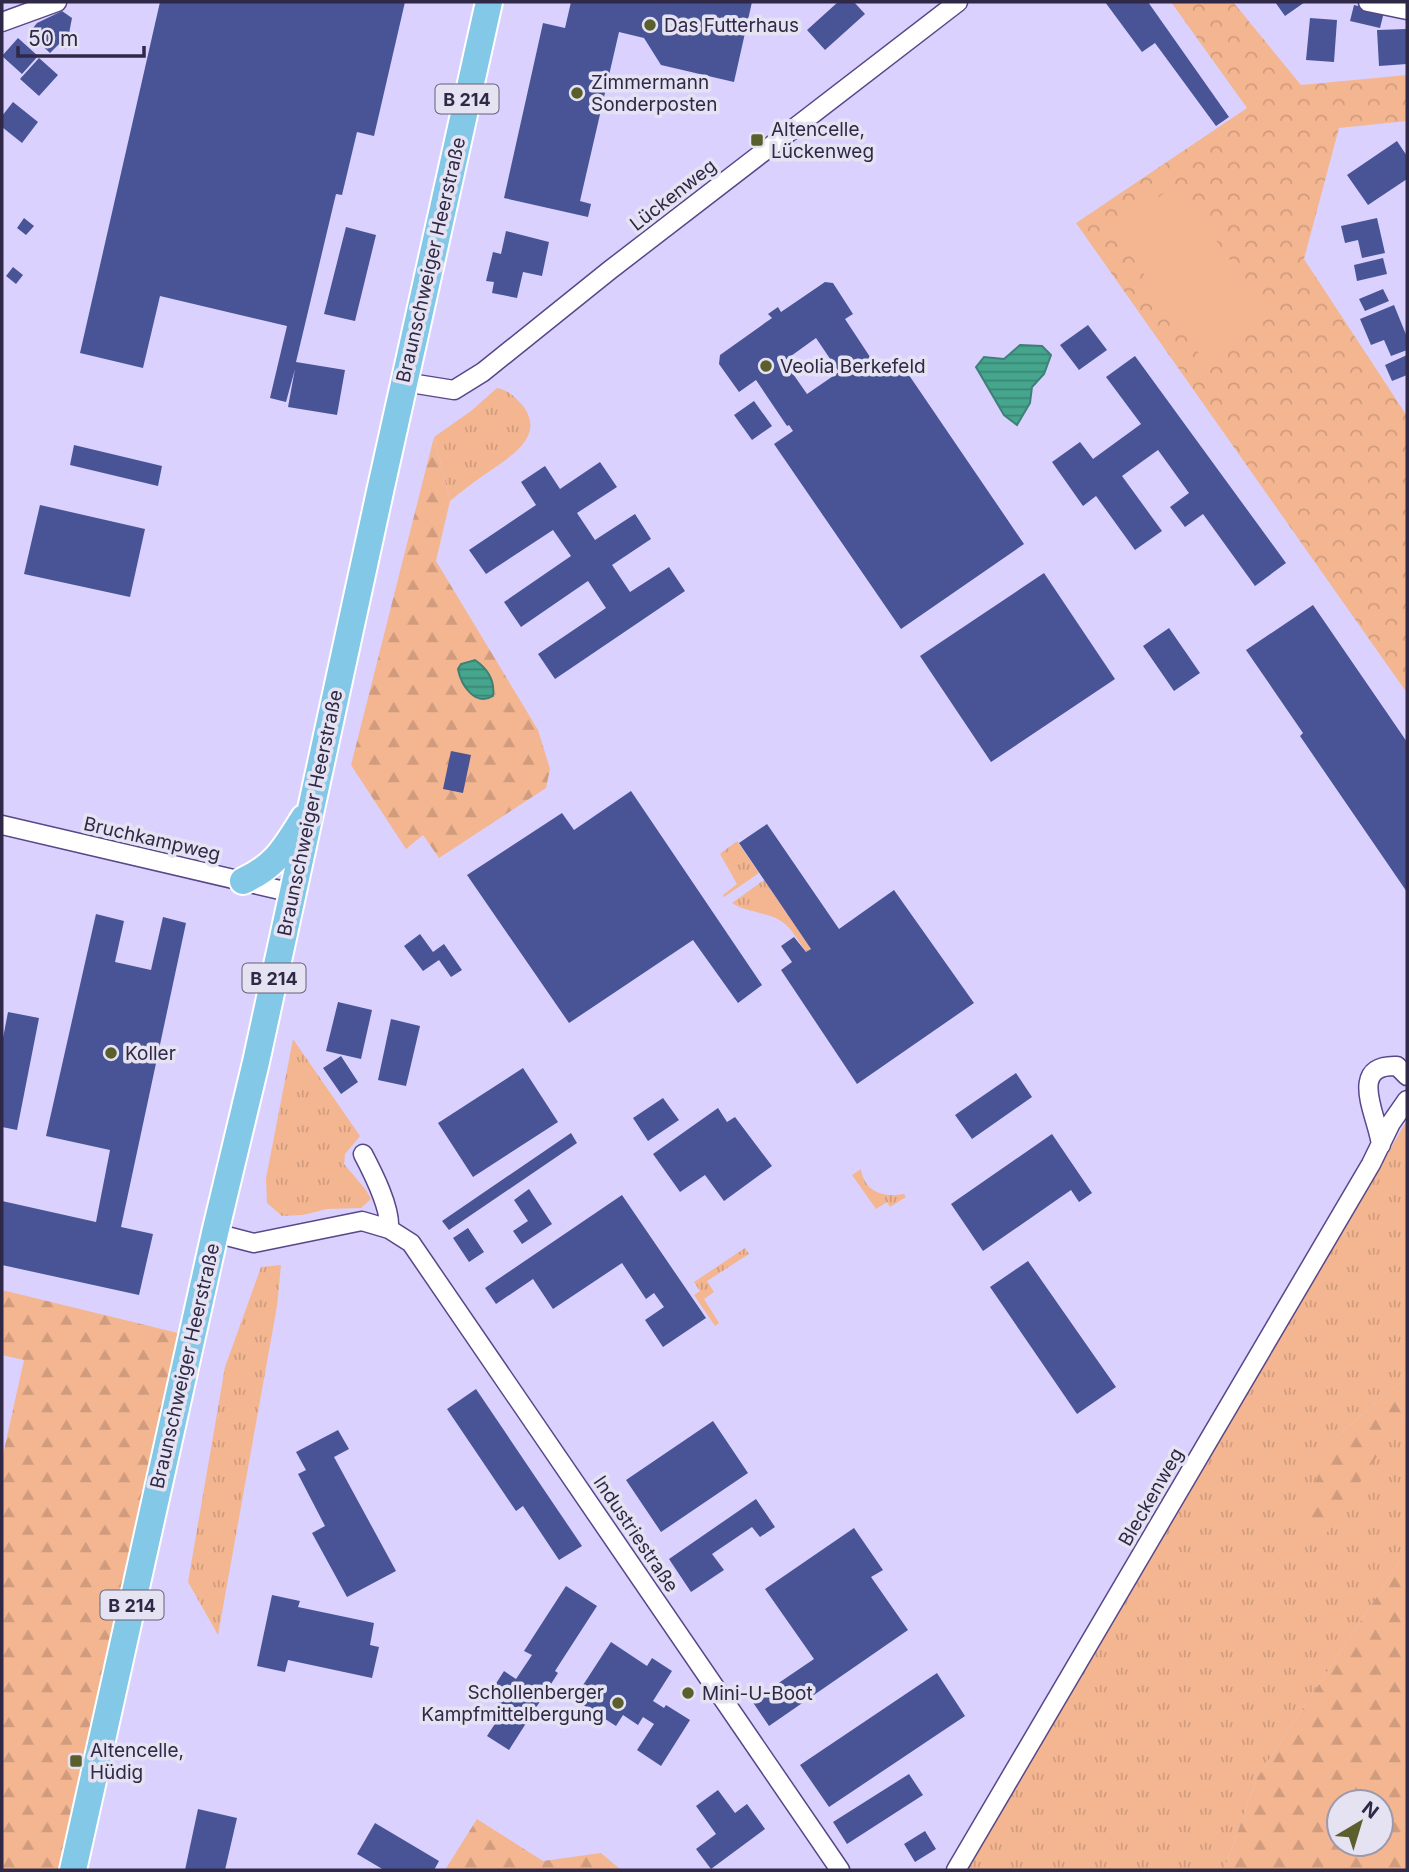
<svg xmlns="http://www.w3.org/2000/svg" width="1409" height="1872" font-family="Inter,sans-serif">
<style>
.grass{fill:url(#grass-tufts)}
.forest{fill:url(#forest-firs);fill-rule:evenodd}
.park{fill:url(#park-crowns)}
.pitch{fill:#f3b690}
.water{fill:url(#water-rules);stroke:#3e8078;stroke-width:2}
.building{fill:#485495;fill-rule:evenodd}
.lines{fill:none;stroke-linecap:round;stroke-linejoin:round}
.minor-casing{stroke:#584789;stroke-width:21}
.primary-casing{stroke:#fff;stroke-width:30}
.minor{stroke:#fff;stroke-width:18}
.primary{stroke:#84c8e8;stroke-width:26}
.poi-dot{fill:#5a5f2d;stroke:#e5e3f2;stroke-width:2.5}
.labels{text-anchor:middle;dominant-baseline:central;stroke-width:7;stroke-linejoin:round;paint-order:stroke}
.shield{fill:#e5e3f2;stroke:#66607a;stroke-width:2}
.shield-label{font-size:18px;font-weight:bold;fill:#2f2846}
.poi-label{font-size:19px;fill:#2f2846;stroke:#e5e3f2;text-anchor:start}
.street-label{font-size:19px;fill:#2f2846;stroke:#e5e3f2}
</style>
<defs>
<pattern id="grass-tufts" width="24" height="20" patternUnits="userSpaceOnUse" patternTransform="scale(1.75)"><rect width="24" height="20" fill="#f3b690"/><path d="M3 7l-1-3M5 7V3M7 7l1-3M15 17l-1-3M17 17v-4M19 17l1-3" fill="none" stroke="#d19c7e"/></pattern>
<pattern id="forest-firs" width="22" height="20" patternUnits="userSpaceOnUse" patternTransform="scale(1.75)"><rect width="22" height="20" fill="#f3b690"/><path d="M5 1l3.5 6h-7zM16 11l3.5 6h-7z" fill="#d19c7e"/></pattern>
<pattern id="park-crowns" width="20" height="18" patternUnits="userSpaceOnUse" patternTransform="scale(1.75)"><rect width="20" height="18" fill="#f3b690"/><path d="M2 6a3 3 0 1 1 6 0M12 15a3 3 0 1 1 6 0" fill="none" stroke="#d19c7e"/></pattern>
<pattern id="water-rules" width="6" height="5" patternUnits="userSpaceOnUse" patternTransform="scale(1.75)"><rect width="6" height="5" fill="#45a58d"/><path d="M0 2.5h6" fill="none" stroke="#3a8675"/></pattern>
</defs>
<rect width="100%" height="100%" fill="#dad1ff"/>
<path class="grass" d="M497,388c12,3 18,8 26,18 24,32 -16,52 -39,69 -12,8 -23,17 -34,26l-16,-64 37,-26z
M737,841l22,32 -35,24 -1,-2 14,-11 -17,-30z
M764,880l47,69 -5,3c-7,-10 -15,-25 -25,-31 -14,-9 -36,-9 -49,-18z
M293,1039l67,97 -15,18 -1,10 22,26 5,9 -10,9 -34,1 -24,6 -21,1 -15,-13 -1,-25z
M1407,1120v257l-72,61 62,-12 10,-9v134l-150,227 -33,92h-258l176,-296z
M861,1169c3,23 23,29 43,25l2,3 -16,10 -3,-5 -11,7 -24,-34z
M745,1248l4,6 -42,27 7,11 -10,7 15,24 -4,3 -21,-31 6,-4 -6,-9z
M281,1265l-4,41 -59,329 -30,-53 37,-215 36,-100z"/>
<path class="forest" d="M434,437l16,64 -14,60 102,169 12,39 -4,19 -107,70 -16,-23 -17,14 -55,-84z
M2,1290l176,43 -118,537h-58v-411l22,-99 -22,-5z
M1407,1377v40l-10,9 -77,117 -18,-31 33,-74z
M1407,1551v319h-183l33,-92zM1381,1802v42h-42v-42z
M477,1819l66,42 58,-8 20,17h-176z"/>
<path class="park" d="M1171,2h62l68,83 106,-10v46l-68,7 -35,131 103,157v277l-331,-470 171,-115z"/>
<path class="pitch" d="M1177,184l93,133 -63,48 -94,-135z"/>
<path class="water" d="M1020,345l22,1 9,9 -7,19 -12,13 -2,16 -13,22 -13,-10 -28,-48 8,-10 20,2z
M475,660c13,9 20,21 18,36 -18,11 -32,-11 -35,-27l3,-5z"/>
<path class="building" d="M160,2h245l-31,134 -17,-4 -15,63 -6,-1 -40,168 49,8 -8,45 -49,-8 7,-38 -9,33 -16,-4 17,-72 -127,-30 -17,72 -63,-15z
M571,2h181l-18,80 -73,-17 -17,-27 -25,-6 -39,169 11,3 -3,13 -84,-19 39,-175 22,5z
M838,2h16l11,12 -40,36 -18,-20z
M1105,2h43l81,115 -13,9 -61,-83 -13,9z
M1275,2h30l-20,14z
M1354,5l30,7 -4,16 -30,-7z
M62,11l10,7 -6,31 -7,-5 -9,9 -21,-20 8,-10z
M1310,18l27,2 -3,42 -28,-2z
M1407,29v35l-28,2 -2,-36z
M18,38l20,18 -16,18 -20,-18z
M39,58l19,17 -19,21 -19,-17z
M13,102l25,20 -16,21 -20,-16v-11z
M1397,141l10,15v23l-39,26 -21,-30z
M24,218l10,8 -8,9 -9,-7z
M1377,218l8,35 -23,5 -4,-18 -13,3 -4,-17z
M346,227l30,8 -21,86 -31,-7z
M506,231l43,11 -7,34 -19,-4 -6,26 -25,-5 2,-11 -8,-1 7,-29 8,2z
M1383,258l4,16 -30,7 -3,-16z
M13,267l10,8 -7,9 -10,-8z
M825,282l8,1 20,31 -8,5 31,47 -1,1 4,5 19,-13 126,185 -123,85 -127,-185 19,-13 -4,-6 -2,1 -31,-46 -17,12 -20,-28 1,-9 52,-37 -4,-4 10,-7 3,5zM816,338l23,34 -32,22 -23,-33z
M1383,289l6,12 -24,10 -6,-12z
M1394,305l13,32v13l-16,6 -7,-16 -13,5 -11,-26z
M1088,325l19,25 -28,20 -19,-25z
M1407,355v20l-15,6 -7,-16z
M1135,356l151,207 -31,23 -52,-72 -18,13 -15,-20 19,-14 -31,-43 -36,26 40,55 -27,19 -39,-54 -13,10 -31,-44 28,-20 13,17 48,-35 -35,-47z
M754,401l18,25 -20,14 -18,-25z
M74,445l88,21 -4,20 -88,-21z
M600,462l17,25 -40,26 18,27 40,-26 16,25 -39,26 18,27 39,-25 16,24 -130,88 -17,-25 68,-46 -18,-27 -67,46 -17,-25 67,-46 -18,-26 -67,44 -17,-24 67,-45 -15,-23 24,-16 15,23z
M40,505l105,24 -15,68 -106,-23z
M1044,573l71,106 -124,83 -71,-106z
M1313,605l94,137v150l-107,-156 3,-3 -57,-83z
M1169,628l31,45 -26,18 -31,-45z
M451,751l20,4 -8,38 -20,-4z
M631,791l131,194 -24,18 -45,-63 -124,83 -102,-148 95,-62 12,17z
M767,824l72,105 55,-39 80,113 -117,81 -76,-114 11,-8 -11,-16 13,-9 12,15 5,-3 -72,-106z
M96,914l28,7 -9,41 36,8 12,-53 23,6 -65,304 32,7 -14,61 -137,-30v-64l94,21 14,-72 -64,-14z
M420,934l13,18 11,-8 18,26 -11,7 -12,-17 -16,11 -19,-25z
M338,1002l34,8 -11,49 -35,-8z
M8,1012l31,6 -22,112 -15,-3v-84z
M391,1019l29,7 -14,60 -28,-6z
M341,1056l17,26 -17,12 -18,-26z
M523,1068l35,54 -85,55 -35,-54z
M1016,1073l16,24 -60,42 -17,-24z
M663,1098l16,22 -31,21 -15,-23z
M718,1108l9,14 8,-5 37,49 -48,35 -19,-26 -25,17 -27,-38z
M571,1133l6,10 -128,87 -7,-9z
M1052,1134l40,59 -13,9 -8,-12 -88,61 -32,-47z
M529,1189l23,35 -30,20 -9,-13 15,-10 -14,-21z
M622,1195l84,123 -43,29 -18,-27 19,-13 -10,-14 -8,6 -24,-36 -69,46 -20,-30 -37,25 -11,-16z
M468,1228l16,24 -15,10 -16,-24z
M1028,1261l88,126 -39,27 -87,-127z
M476,1389l106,157 -23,14 -36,-54 -7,5 -69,-102z
M713,1421l35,52 -87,59 -35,-52z
M338,1430l11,19 -15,8 62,114 -49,26 -35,-64 13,-7 -27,-52 8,-4 -10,-18z
M756,1499l19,28 -15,10 -8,-10 -40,27 12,16 -33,22 -22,-33z
M854,1528l29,42 -12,7 37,53 -139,96 -17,-25 62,-42 -49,-70z
M566,1586l31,20 -42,65 3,2 -49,77 -22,-14 19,-29 -18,-11 16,-25 12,8 16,-24 -8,-4z
M272,1595l28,6 -2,6 76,16 -4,22 9,2 -7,31 -84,-18 -3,12 -28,-6z
M611,1642l36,24 5,-8 20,13 -19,30 11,7 2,-3 24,15 -29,46 -24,-16 17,-26 -11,-7 -5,8 -15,-10 -7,11 -42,-27z
M937,1673l28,43 -136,91 -29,-42z
M909,1774l14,21 -76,49 -14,-22z
M718,1790l17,23 12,-9 18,25 -54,40 -15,-20 20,-15 -20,-28z
M198,1809l39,9 -12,52h-40z
M375,1823l64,38 -5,9h-50l-27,-16z
M925,1831l11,18 -21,13 -11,-18z"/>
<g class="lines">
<g class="minor-casing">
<path id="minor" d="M1368,2l39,8
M2,22l55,-20
M404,382l50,8 29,-18 127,-102 348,-268
M2,825l291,68
M1381,1145c-3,-28 -35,-81 16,-79l10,10
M363,1154c10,19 28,54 26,75
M215,1233l39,10 108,-22 27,8 22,14 429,627
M956,1870l415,-706 20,-41 16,-23"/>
</g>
<g class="primary-casing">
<path id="primary" d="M243,881c34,-16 41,-32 61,-63
M73,1870l142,-637 41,-171 125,-575 108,-485"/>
</g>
<use href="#minor" class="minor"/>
<use href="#primary" class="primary"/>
</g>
<g class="poi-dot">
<circle cx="650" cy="25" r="7"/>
<circle cx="577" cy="93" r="7"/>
<rect x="750" y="133" width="14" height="14" rx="3.5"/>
<circle cx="766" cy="366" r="7"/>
<circle cx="111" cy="1053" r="7"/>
<circle cx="688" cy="1693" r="7"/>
<circle cx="618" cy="1703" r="7"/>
<rect x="69" y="1754" width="14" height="14" rx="3.5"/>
</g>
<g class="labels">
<g class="shield">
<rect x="435.5" y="84.5" width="63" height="29" rx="5"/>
<rect x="242.5" y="963.5" width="63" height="29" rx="5"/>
<rect x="100.5" y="1590.5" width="63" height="29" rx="5"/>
</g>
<g class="shield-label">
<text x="467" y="99">B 214</text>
<text x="274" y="978">B 214</text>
<text x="132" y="1605">B 214</text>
</g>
<g class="poi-label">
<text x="664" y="25">Das Futterhaus</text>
<text x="591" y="82">Zimmermann<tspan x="591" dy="22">Sonderposten</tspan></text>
<text x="771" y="129">Altencelle,<tspan x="771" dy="22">Lückenweg</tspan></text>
<text x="780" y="366">Veolia Berkefeld</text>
<text x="125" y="1053">Koller</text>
<text x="604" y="1692" text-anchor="end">Schollenberger<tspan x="604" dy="22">Kampfmittelbergung</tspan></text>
<text x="702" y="1693">Mini-U-Boot</text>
<text x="90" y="1750">Altencelle,<tspan x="90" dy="22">Hüdig</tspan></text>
</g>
<g class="street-label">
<text transform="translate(673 195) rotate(-38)">Lückenweg</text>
<text transform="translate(431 260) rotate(-77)">Braunschweiger Heerstraße</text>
<text transform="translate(310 813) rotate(-78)">Braunschweiger Heerstraße</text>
<text transform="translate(152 839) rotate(13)">Bruchkampweg</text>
<text transform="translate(185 1366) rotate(-77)">Braunschweiger Heerstraße</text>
<text transform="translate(1151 1497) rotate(-60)">Bleckenweg</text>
<text transform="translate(636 1534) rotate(56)">Industriestraße</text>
</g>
</g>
<rect width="1409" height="1872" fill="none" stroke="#2f2846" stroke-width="7"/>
<g transform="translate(1360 1823) rotate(38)"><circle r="33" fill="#e5e3f2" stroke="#9c98ad" stroke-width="2"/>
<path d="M0-5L12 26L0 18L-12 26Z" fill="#5a5f2d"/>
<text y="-10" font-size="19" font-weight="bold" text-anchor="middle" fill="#2f2846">N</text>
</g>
<path d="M18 46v10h126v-10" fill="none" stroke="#2f2846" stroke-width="3.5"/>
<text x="28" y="46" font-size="21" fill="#2f2846" stroke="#e5e3f2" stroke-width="5" paint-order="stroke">50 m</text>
</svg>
